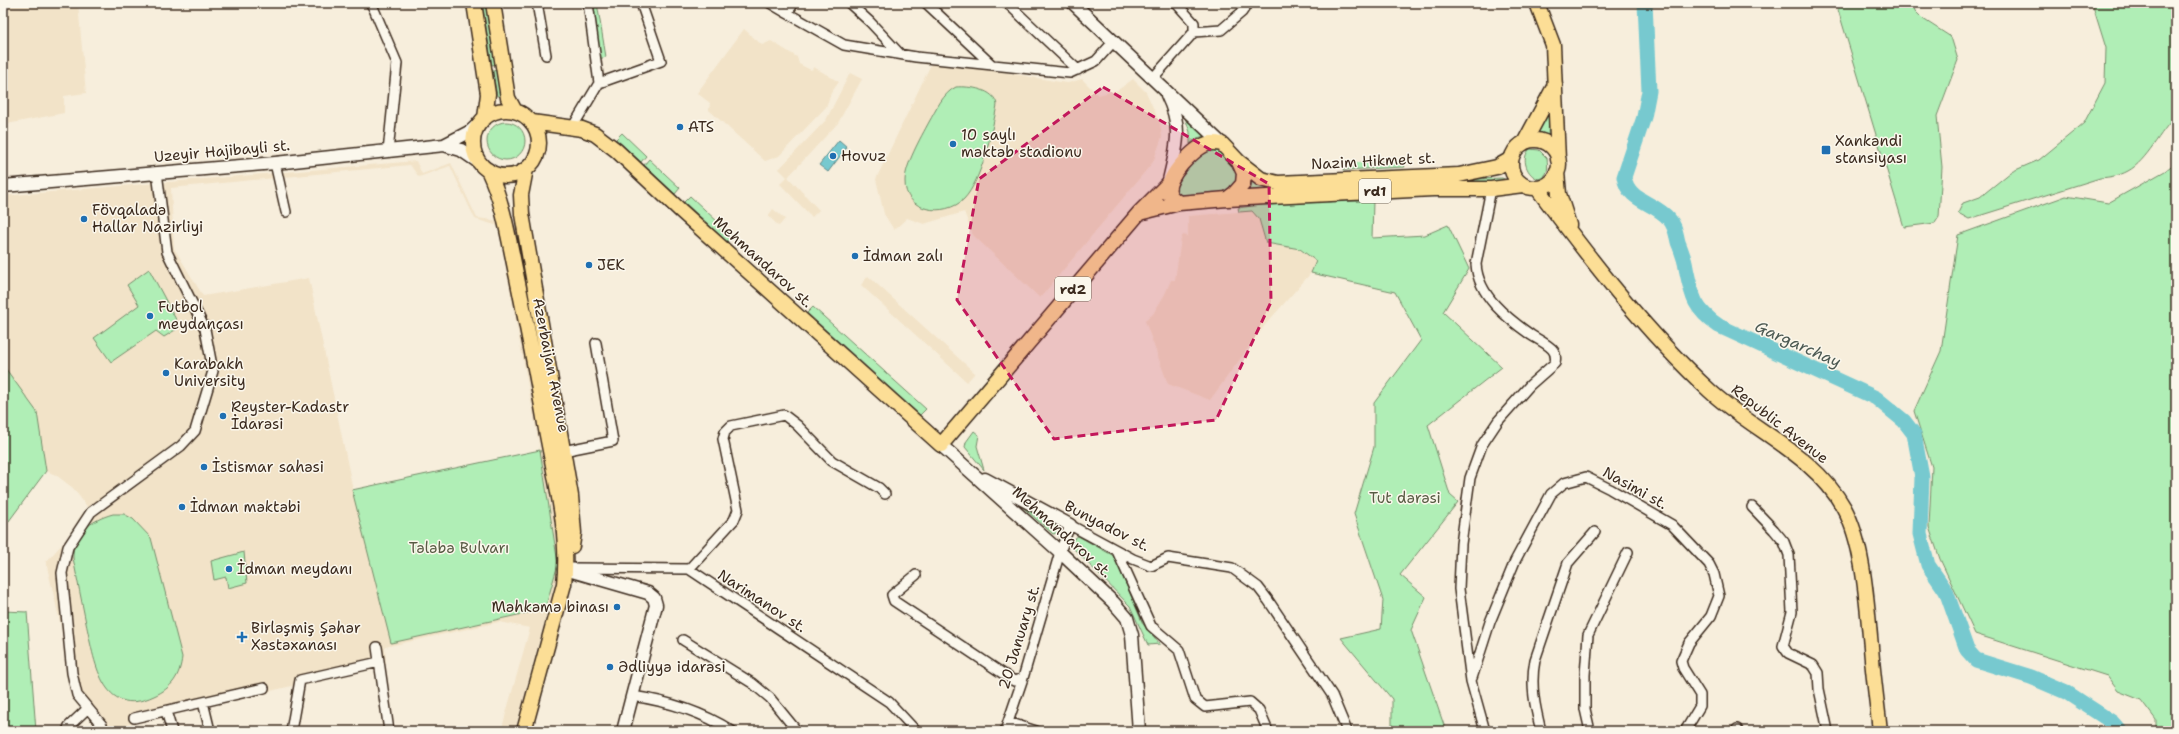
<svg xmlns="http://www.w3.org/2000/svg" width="2179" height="734" font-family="'Shantell Sans',sans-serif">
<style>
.built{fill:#f2e3c8;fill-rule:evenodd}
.green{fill:#b0eeb6;stroke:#768c6a}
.water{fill:#77c9cf;stroke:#5f8988}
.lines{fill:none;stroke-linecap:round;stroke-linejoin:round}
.river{stroke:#77c9cf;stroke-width:15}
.street-casing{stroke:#3b2a1e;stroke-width:12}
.secondary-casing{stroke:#3b2a1e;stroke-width:15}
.primary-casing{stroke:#3b2a1e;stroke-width:17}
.street{stroke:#fbf7ec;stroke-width:9}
.secondary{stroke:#fbf7ec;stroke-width:12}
.primary{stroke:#fcde96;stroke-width:14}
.marked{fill:#c2185b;fill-opacity:0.2;stroke:#c2185b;stroke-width:3;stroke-dasharray:8 5;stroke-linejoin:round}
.poi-dot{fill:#1f6fb2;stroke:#fbf7ec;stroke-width:1.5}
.labels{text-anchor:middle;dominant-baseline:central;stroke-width:3;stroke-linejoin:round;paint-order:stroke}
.shield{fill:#fbf7ec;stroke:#75685c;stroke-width:1}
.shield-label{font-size:14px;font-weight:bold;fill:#3b2a1e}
.poi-label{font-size:15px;fill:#3b2a1e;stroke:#fbf7ec;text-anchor:start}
.street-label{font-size:15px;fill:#3b2a1e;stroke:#fbf7ec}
.park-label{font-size:15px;fill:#585b44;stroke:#fbf7ec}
.water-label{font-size:16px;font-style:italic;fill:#4d5a53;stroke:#fbf7ec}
</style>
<rect width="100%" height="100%" fill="#f7eedc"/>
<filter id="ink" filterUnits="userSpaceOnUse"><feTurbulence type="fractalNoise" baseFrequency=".025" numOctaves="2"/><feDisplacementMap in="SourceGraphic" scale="8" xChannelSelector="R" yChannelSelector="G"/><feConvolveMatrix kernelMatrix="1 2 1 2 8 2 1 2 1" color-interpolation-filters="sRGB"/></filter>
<g filter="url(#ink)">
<path class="built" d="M3,3h75l8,90 -22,3v17l-57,11 -4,-28z
M744,29l18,16 9,-4 26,16 2,7 12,6 3,-3 25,15 -8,11 -5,14 -47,49 -14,5 -56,-51 1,-7 -13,-10z
M933,60l127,22 8,1 14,-4 16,16 20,-5 15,-11 13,13 14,31 2,14 -9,25 -113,136 -67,-63 -9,-23 -40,12 -17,-6 -13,12 -10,-16 -8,-35z
M850,73l12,6 -24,44 -50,54 31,33 -7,7 -32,-33 7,-7 -8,-8 47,-49z
M416,161l6,13 29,-11 26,55 24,3 44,228 16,114 -46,168h-14l29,-103 -31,-6 -114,25 1,17 -286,67 -23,-36 -31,-133 45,-50 -18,-24 -17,-13 -10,-4 -43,58v-333zM410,165l9,12 31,-11 25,53 23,7 42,224 -187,40 -44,-212 -106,18 -29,-48 -3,-60z
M773,209l12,10 -6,7 -11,-10z
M1252,211l7,8 7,24 34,6 16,12 -5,12 -46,52 -55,75 -42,-16 -23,-63 8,-7 12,-20 6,-14h4l6,-41 2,-4 5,1v-20z
M868,276l107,97 -8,9 -106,-97z"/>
<path class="green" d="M590,3h7l9,54 -7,2z
M1836,3h77l2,8 8,8 28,18 7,23 -21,56 5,51 -3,50 -4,6 -31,4z
M2092,3h84v113c-16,15 -29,45 -48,55 -9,5 -18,6 -28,7l-131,41 -11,-6 5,-10 17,-6 31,-25 28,-12 45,-37 21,-40 1,-35z
M483,7h4l10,57 -5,1z
M497,70l4,26h-4l-4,-25z
M956,87c13,-1 39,2 41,18 -5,26 -15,75 -33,94 -19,19 -60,13 -59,-18 0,-16 16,-44 24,-59 7,-12 14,-29 27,-35z
M1549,108l-1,31 -10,-4h-5z
M1184,115l21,21 -8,2 -7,6v-12z
M487 141a19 19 0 1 1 38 0a19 19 0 1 1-38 0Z
M622,133l24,23 -5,6 -25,-23z
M1216,148l19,16 4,15 -16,17h-47l-3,-12 26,-31z
M1530,149l9,1 8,8c1,10 2,17 -8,21 -12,-3 -19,-21 -9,-30z
M649,159l31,29 -5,6 -31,-29z
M1402,161l3,6 -62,3 1,-7z
M2176,162v569h-20v-11l-15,-20 -23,-9 -11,-15 -132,-42 -35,-75 -11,-32 3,-60 -18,-56 27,-60 17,-116 108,-39 42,7 57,-32z
M1502,178l4,2 -2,2 -257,11 4,-5 1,-7 17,6z
M690,196l43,40 -6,6 -43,-40z
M1289,201h84l-1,37 53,-3 23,-10 21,44 -26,43 59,55 -74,58 22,70 8,7 -58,73 26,22 -15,33 35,101h-54v-32l-51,-61 40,-9 2,-29 -29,-86 20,-67v-44l47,-63 -26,-48 -84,-19 5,-12 -16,-12 -34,-6 -7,-24 -7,-8 -13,1 -1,-4z
M149,269l31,58 -16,10 -8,-6 -45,31 -17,-24 45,-33 -12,-20z
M813,307l113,102 -6,6 -113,-102z
M3,365l34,47 9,59 -43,58z
M974,431l5,4 -2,11 7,24 -19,-23 1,-5z
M540,450l18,114 -13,45 -154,34 -39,-153z
M1020,505l38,22v6l-5,1z
M113,514h11l9,5 18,19 31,119c-2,19 -10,31 -28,39 -53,25 -60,-38 -68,-73 -4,-22 -9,-43 -13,-65 -1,-24 18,-38 40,-44z
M1078,536l36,20 29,68 17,20 -12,1 -18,-39 -59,-60v-5z
M244,552l3,31 -19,5 -2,-11 -12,3 -3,-19z
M3,611l24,1 9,119h-33z"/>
<path class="water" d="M839,140l8,7 -19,25 -9,-7z"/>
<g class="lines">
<path class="river" d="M1645,3l4,88 -5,26 -20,60c4,25 31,25 45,42 6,6 7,15 9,23 3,8 7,17 8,26 6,29 8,41 33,58l157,72 28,23 10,13 8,43 -2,57 8,31 18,26 21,59 9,10 55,17 35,15 46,30 8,9"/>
<g class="street-casing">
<path id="street" d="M370,3l3,4 24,56 -9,89
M537,3l9,52
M588,3l11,80
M770,3l17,10
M794,3l-7,10 57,32 72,12 154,16 26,-12 18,-20
M849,3l21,19 30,32
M926,3l65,61
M1007,3l71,67
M1176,3l18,20v9
M1153,78l41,-46 27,-2 21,-18 6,-9
M572,128l27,-45 62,-22 -20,-58
M275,163l11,49
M563,451l50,-10 -17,-98
M1752,507l22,23 10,12 5,13 3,57 -9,34 5,7 25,12 5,8 1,16 9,42
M1117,551l34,75 28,24 16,49 10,8 45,-5 9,8 9,21
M571,568l118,1 200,133 27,29
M689,569l45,-49 4,-10 -15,-71 2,-7 6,-6 53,-11 13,10 35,36 47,27 6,6
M916,575l-24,20 2,6 120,80 9,-3
M683,640l69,43 18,15 27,33
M377,647l12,84
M1472,678l18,-56 25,-61 36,-67 13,-11 22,-6 24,12 62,36 37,39 5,10 5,22 -8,20 -22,27 -8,18 2,7 17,27v11l-15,25
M632,696c35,5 70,16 100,35
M203,702l7,29
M166,711l6,20
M134,718l130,-30
M1008,722l28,9
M1737,729l1,2
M67,731l2,-5 19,-18
M104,731l-2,-6 -25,-30 -5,-22 -10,-100 6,-26 23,-35 90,-66 14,-15 18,-60 -8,-42 -38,-77 -10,-80
M291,731l9,-51 79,-18
M1005,731l18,-53 37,-126 10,-27 63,34 18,7 17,-8 64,10 26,19 10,13 64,95 15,36
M1485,731l-14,-50 -12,-92 2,-45 9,-66 12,-33 16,-24 32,-36 25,-22c1,-5 1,-10 -3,-14 -6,-6 -15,-10 -21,-14 -24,-17 -53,-39 -55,-71l15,-75
M1541,731c-6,-24 -11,-46 -6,-71l33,-97 27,-31
M1590,731l-5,-22v-34l3,-40 40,-83"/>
</g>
<g class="secondary-casing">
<path id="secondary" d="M1073,3l149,141
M1167,95c16,32 10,51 2,85
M444,145l17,5 19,13
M3,186l272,-23 169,-18 27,-14 14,-13
M941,445l119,107 53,50 14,16 5,17 7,96
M985,479l85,46
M565,569l83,24 6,5 2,7 -33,126"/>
</g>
<g class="primary-casing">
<path id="primary" d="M474,3l14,91 -3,24
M493,3l15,95 7,13
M1537,3l16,42 5,115
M473 143a33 33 0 1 1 66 0a33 33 0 1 1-66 0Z
M532,122l50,7 13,5 21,16 64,60 261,235 198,-232 30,-30
M1511 164a24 24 0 1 1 48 0a24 24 0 1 1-48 0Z
M1524,143l31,-58
M1239,162l22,17 17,4 181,-8 38,-8 14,-8
M526,169l-5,26 1,19 49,282 3,37 -2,13
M488,170c16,34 21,71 29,108 10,49 20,97 28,146 9,52 25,107 19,160l-40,147
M1557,172l2,22 10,31
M1537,188c53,71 107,142 173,203 43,40 104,63 134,117 20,36 23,98 27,139 2,28 6,56 9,84
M1227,199l206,-10h58l32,-4
M1139,213l40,-10 48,-4 8,-6 8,-9 1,-11 -5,-11 -17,-18c-5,-1 -10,-2 -15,0 -13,4 -42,34 -38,48 1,6 6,8 10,11"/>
</g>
<use href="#street" class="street"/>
<use href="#secondary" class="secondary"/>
<use href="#primary" class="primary"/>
</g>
</g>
<path class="marked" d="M1103,87l166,97 2,118 -55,118 -162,19 -97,-139 22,-121z"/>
<g class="poi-dot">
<circle cx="680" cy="127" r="4"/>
<circle cx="953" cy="144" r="4"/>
<rect x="1821" y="145" width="10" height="10" rx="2"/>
<circle cx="833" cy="156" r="4"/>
<circle cx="84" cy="219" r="4"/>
<circle cx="855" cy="256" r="4"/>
<circle cx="589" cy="265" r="4"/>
<circle cx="150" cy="316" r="4"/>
<circle cx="166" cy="373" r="4"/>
<circle cx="223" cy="416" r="4"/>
<circle cx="204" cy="467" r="4"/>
<circle cx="182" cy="507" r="4"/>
<circle cx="229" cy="569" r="4"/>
<circle cx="617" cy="607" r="4"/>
<path d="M240 631h4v4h4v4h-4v4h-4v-4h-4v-4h4z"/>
<circle cx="610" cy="667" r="4"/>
</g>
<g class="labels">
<g class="shield">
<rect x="1359" y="179" width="32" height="24" rx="3"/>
<rect x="1055" y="277" width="36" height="24" rx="3"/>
</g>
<g class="shield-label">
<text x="1375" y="191">rd1</text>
<text x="1073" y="289">rd2</text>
</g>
<g class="poi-label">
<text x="688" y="127">ATS</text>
<text x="961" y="135">10 saylı<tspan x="961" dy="17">məktəb stadionu</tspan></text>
<text x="1835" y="141">Xankəndi<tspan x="1835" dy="17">stansiyası</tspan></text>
<text x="841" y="156">Hovuz</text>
<text x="92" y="210">Fövqaladə<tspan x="92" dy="17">Hallar Nazirliyi</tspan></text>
<text x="863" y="256">İdman zalı</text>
<text x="597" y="265">JEK</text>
<text x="158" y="307">Futbol<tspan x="158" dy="17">meydançası</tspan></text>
<text x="174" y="364">Karabakh<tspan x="174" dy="17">University</tspan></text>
<text x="231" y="407">Reyster-Kadastr<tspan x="231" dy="17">İdarəsi</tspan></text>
<text x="212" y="467">İstismar sahəsi</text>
<text x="190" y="507">İdman məktəbi</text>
<text x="237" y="569">İdman meydanı</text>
<text x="609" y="607" text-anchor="end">Məhkəmə binası</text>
<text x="251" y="628">Birləşmiş Şəhər<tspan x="251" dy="17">Xəstəxanası</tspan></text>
<text x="618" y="667">Ədliyyə idarəsi</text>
</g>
<g class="street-label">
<text transform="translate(222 151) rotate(-5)">Uzeyir Hajibayli st.</text>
<text transform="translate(1373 161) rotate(-3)">Nazim Hikmet st.</text>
<text transform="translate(763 262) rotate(42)">Mehmandarov st.</text>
<text transform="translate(551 365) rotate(79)">Azerbaijan Avenue</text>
<text transform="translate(1780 424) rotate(38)">Republic Avenue</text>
<text transform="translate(1635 488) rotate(29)">Nasimi st.</text>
<text transform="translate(1107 526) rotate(27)">Bunyadov st.</text>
<text transform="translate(1062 532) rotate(42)">Mehmandarov st.</text>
<text transform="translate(762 601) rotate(33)">Narimanov st.</text>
<text transform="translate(1019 637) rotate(-73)">20 January st.</text>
</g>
<g class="park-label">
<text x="1405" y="498">Tut dərəsi</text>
<text x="459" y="548">Tələbə Bulvarı</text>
</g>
<g class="water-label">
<text transform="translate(1798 344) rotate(24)">Gargarchay</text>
</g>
</g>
<rect width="2179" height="734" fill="none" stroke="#fbf7ec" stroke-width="16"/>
<rect x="8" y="8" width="2163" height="718" fill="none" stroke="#3b2a1e" stroke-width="1.5" filter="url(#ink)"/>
</svg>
